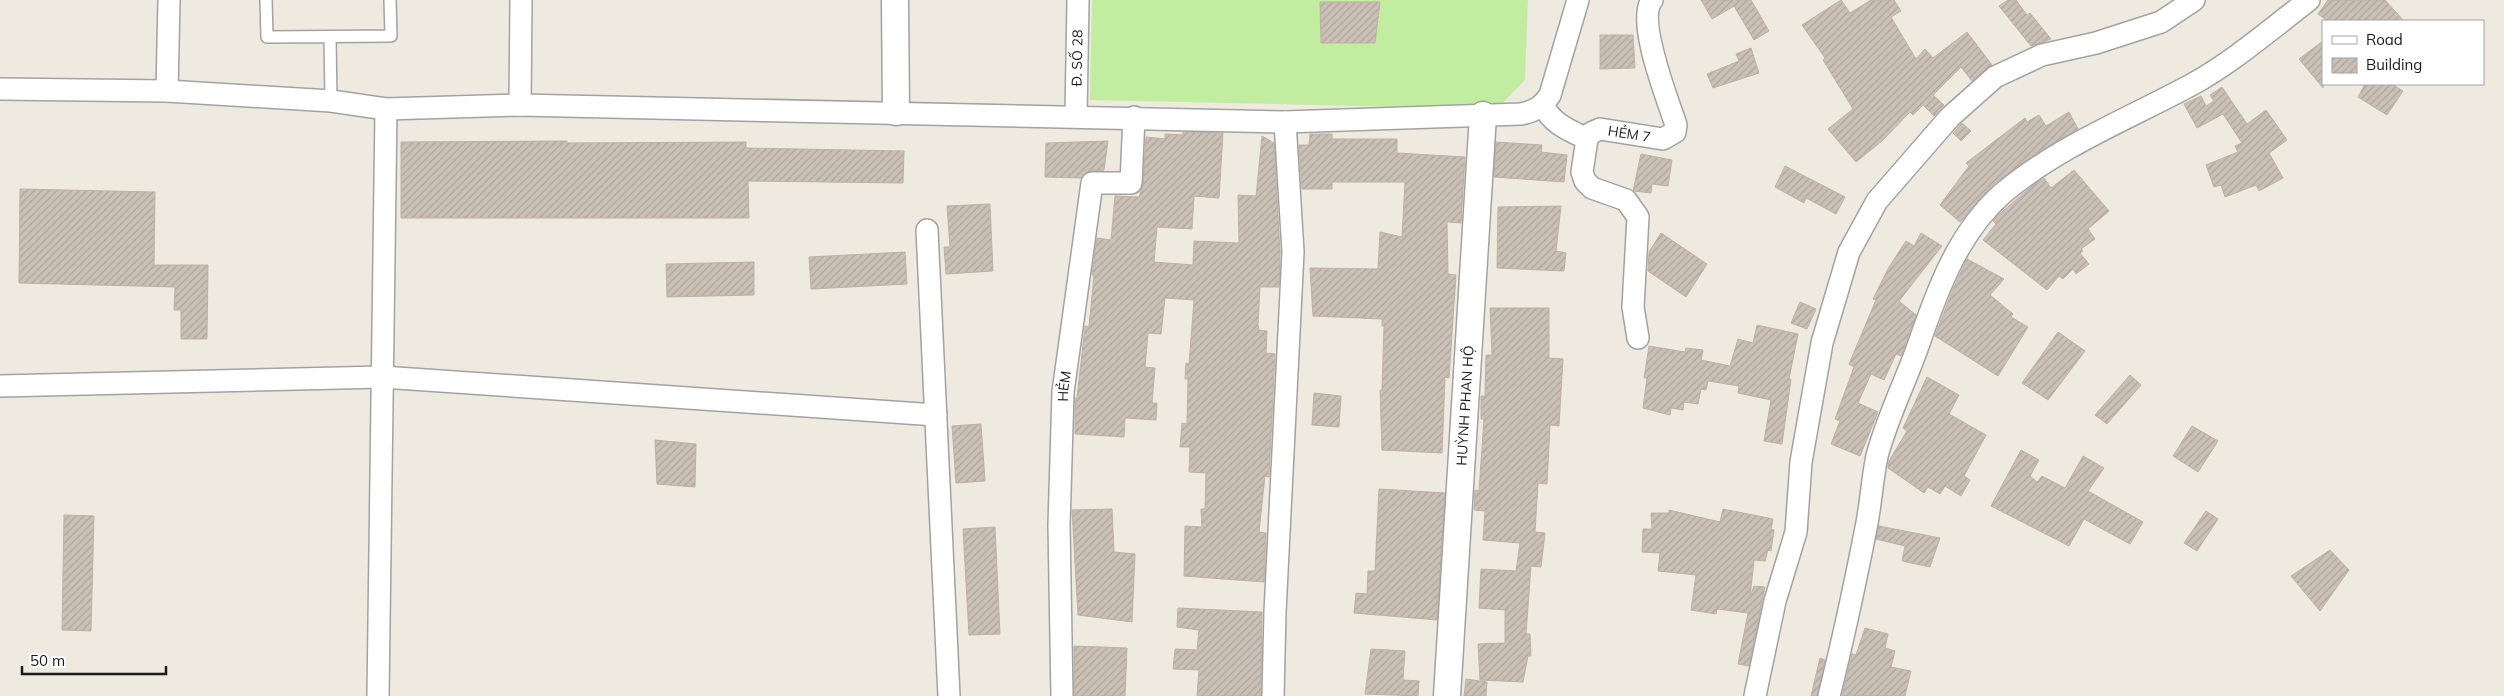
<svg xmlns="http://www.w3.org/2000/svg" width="2504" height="696" font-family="Mulish,sans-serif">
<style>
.grass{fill:#c2eda1}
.building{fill:url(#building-hatch);stroke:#c0b1a2}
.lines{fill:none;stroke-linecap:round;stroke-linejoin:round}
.service-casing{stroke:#a2a2a2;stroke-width:14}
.minor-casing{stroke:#a2a2a2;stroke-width:24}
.tertiary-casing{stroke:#a2a2a2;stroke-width:29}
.service{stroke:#fff;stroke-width:11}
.minor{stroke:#fff;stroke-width:21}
.tertiary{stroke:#fff;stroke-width:26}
.labels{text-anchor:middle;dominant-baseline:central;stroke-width:4;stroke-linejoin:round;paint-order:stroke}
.street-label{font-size:14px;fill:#1b1b1b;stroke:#fff}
</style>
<defs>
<pattern id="building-hatch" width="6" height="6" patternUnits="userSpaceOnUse" patternTransform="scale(1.25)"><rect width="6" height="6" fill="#cac0b6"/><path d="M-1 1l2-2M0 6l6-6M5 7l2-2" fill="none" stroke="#ada49c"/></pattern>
</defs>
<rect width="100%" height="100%" fill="#eeeae0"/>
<path class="grass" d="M1092,0h436l-3,80 -28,29 -407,-9z"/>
<path class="building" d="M1701,0h50l18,31 -15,9 -20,-34 -22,13z
M1841,0l9,13 21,-13h23l7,11 -10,6 25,42 9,-10 8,9 34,-26 25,33 -20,16 -11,-14 -28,28 11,10 -10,11 -11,-11 -10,10 -3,-3 -28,29 -26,21 -28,-33 25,-20 -30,-49 2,-2 -23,-33z
M2008,0h8l11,15 3,-2 21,26 -20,7 -32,-40z
M2328,0h57l19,21h-76l-10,-7z
M1320,2h60l-5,41h-54z
M1600,35h33l2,33 -35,1z
M2323,41v47l-24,-29z
M1751,48l8,25 -46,15 -6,-14 32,-13 -3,-7z
M2365,84h27l11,7 -16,24 -29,-18z
M2222,87l25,37 19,-14 21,30 -18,13 14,25 -24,13 -3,-6 -31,12 -4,-12 -7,2 -8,-22 32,-13 -3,-6 7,-3 -19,-29 -26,14 -13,-24 17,-8 5,10 8,-5 -4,-6z
M2069,112l9,17 -38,22 -45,32 -35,39 -20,-17 29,-39 -3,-3 59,-45 2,4 12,-7 7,11z
M1962,123l9,8 -10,10 -8,-8z
M1183,132l40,1 -4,65 -25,-2 -2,33 -35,-2 -3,35 39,3 1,-24 45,2 -1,-48 18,1 6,-60 12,7 6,109 -1,35h-19l-2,38 1,5 8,1 -1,22 9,1 -6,123 -4,-1 -6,56 7,1 -2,49 -80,-6 1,-50 17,1 -1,-18h4l1,-36 -17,-1 1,-25h-10l2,-24 5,1 1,-45h-3l1,-16 3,1 5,-64 -29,-2 -4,36 -13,-1 -3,34 10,1 -3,35h5l-1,17 -31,-2 -1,19 -49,-3v-36h2l8,-72 4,1 5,-52h-2l5,-37 14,2 4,-44 24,1 4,-13 3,-47 19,2v-5l18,1z
M1310,134h22v5h65v14l68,4 -4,66 -14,-1 1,52 8,1 -7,103 -4,-1 -3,76 -60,-3 -2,-60h2l2,-64h-2v-7l-69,-3 -3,-48 68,1 2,-37 22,5 3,-55h-73v7h-30l-3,-44h10z
M567,141v2l179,-1v6l158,3 -1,32 -155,-2 1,37h-348v-76z
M1108,141l-4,29 -17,2 -6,6 -36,-1 1,-34z
M1496,142l46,3 -1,7 26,3 -3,27 -70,-5z
M1641,154l31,6 -4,26 -16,-2 -1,9 -18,-2z
M1785,166l60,31 -9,17 -30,-16 -2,5 -29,-16z
M2074,170l35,41 -21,18 7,10 -14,10 2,2 -3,2 9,11 -13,10 -3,-5 -10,10 -4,-3 -12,14 -64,-50 13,-16 -3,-3 3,-4 36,-31 12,-8 7,10z
M20,189l135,3 -1,73h54l-1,74h-26v-29h-7l1,-23 -156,-4z
M990,204l3,67 -47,3 -2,-27h6l-3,-41z
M1561,206l-5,45 10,2 -2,18 -67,-3 1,-61z
M1661,233l46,31 -21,33 -38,-26 1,-19z
M1921,233l21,13 -43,55 17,14 -15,41 -5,-2 -12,26 -13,-6 -13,29 20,9 -18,44 -29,-12 9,-23 -5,-2 19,-52 -5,-3 27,-64 -3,-1 16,-32 17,-26 8,5z
M905,252l2,32 -96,5 -2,-32z
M1967,259l37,20 -14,16 23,19 -2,3 17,10 -30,49 -63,-40 18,-47z
M754,262v33l-87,2 -1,-33z
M1800,302l16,7 -9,20 -16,-6z
M1490,308h59v50l14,1 -4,67 -9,-1 -3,59 -9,-1 -3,49 10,1 -4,34 -10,-1 -5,68h4l1,22h-3l-5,26 -43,-2 -2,-36 27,-1v-33l-26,-2 2,-39 35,2 4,-28 -37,-3 2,-29 -11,-1 1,-20 4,1 5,-72h-3v-23h4l1,-41h6z
M1757,325l41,9 -9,45h2l-9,65 -18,-3 7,-41 -33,-7 1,-7 -31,-5 -2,9 -5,-1 -3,15 -14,-2 -1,8 -12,-2 -1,7 -27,-7 4,-30h-3l5,-32 36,6 1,-4 17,2 -2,10 29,6 8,-27 15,4z
M2058,332l27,19 -37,49 -26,-17z
M2130,375l11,10 -34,39 -12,-9z
M1927,377l32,18 -10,19 37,21 -22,41 6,4 -9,16 -16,-10 -5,8 -12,-7 -4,6 -36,-25 1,-7 18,-30 -4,-3z
M1314,393l27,3 -2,31 -27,-2z
M981,424l4,57 -29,2 -4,-57z
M2192,426l26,15 -20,31 -25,-16z
M655,440l41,4 -1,43 -38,-3z
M2021,450l18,10 -9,16 7,6 5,-6 23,12 18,-32 21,12 -16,23 55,31 -13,22 -46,-25 -15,27 -78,-40z
M1379,489l66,4 -8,127 -83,-7 2,-20 11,1 1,-23h7z
M1112,509l2,43 21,2 -3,68 -54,-7 -6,-105z
M1723,509l50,10 -2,10 3,1 -3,21 -3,-1 -3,11 -11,-1 -4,38 4,-12 11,1 -16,79 -11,-2 10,-51 -31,-4 -1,5 -25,-4 5,-35 -38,-4 2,-18 -18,-1 1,-23h9l-1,-16h18v-3l51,12z
M2206,511l12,8 -21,32 -13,-8z
M64,515l30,1 -3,115 -29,-1z
M1879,526l61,12 -10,29 -28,-6 3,-15 -29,-7z
M995,527l5,107 -31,1 -6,-106z
M2330,550l19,20 -29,41 -29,-35z
M1178,608l84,4 -1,84h-64l2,-26 -26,-1 2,-20 22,1 2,-20 -22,-3z
M1865,628l23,6 -3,14 10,3 -4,16 20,4 -6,25h-63l10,-42 4,1z
M1074,646l53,2 -2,48h-51z
M1371,649l34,2 -2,29 16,1 -1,15 -53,-2z
M1820,658l5,2 -8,36h-6z
M1466,679l21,3 -1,14h-22z"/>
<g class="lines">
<g class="service-casing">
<path id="service" d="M266,0l1,37 124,-1 -1,-36
M330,37l1,64"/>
</g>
<g class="minor-casing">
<g id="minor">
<path d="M0,89l167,2 164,10 55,8 134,-4 765,17 236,-8c14,-3 21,-7 29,-19l28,-95"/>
<path d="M167,91l2,-91"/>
<path d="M520,105l1,-105"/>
<path d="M1543,105c9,19 26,25 44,34"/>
<path id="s1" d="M1076,116l2,-116"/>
<path d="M927,230l22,466"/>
<path id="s2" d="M1638,338l-5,-31 5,-90 -12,-17 -34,-12 -7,-7 -3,-9 5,-33 4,-6 9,-4 63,10 12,-7 1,-7c-8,-25 -40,-104 -24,-125"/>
<path d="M0,386l382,-9 554,38"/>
<path d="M378,696l8,-587"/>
<path id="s3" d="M1062,696l-3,-171 4,-133 29,-209h39l3,-66"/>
<path d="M1273,696l2,-84 18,-360 -8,-130"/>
<path d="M1755,696l20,-95 21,-69 5,-70 21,-119 27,-91 28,-51 73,-84 45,-40 47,-22 54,-12 65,-21 33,-22"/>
<path d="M1829,696c14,-56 26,-112 37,-168 5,-24 6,-48 11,-72 10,-38 28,-73 41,-110 19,-55 40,-114 85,-153 56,-47 125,-74 188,-108 42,-23 80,-56 118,-85"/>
</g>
</g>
<g class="tertiary-casing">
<g id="tertiary">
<path d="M895,0l1,112"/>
<path id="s4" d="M1447,696l36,-581"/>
</g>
</g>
<use href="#service" class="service"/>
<use href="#minor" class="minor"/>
<use href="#tertiary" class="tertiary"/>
</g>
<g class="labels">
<g class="street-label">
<text stroke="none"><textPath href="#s1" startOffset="58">Đ. SỐ 28</textPath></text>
<text stroke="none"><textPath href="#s2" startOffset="278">HẺM 7</textPath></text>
<text stroke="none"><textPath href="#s3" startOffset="310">HẺM</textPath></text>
<text stroke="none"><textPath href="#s4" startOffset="291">HUỲNH PHAN HỘ</textPath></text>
</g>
</g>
<rect x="2322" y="20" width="162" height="65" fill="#ffffff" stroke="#a4a4a4"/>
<rect x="2332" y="36" width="25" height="8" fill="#ffffff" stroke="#a4a4a4"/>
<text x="2366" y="45" font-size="15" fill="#1b1b1b">Road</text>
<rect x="2332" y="58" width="25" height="15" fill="url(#building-hatch)" stroke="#a4a4a4"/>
<text x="2366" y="70" font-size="15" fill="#1b1b1b">Building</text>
<path d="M22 666v8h144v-8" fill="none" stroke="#1b1b1b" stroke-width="2.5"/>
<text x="30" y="666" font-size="15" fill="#1b1b1b" stroke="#ffffff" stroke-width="4" paint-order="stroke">50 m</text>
</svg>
